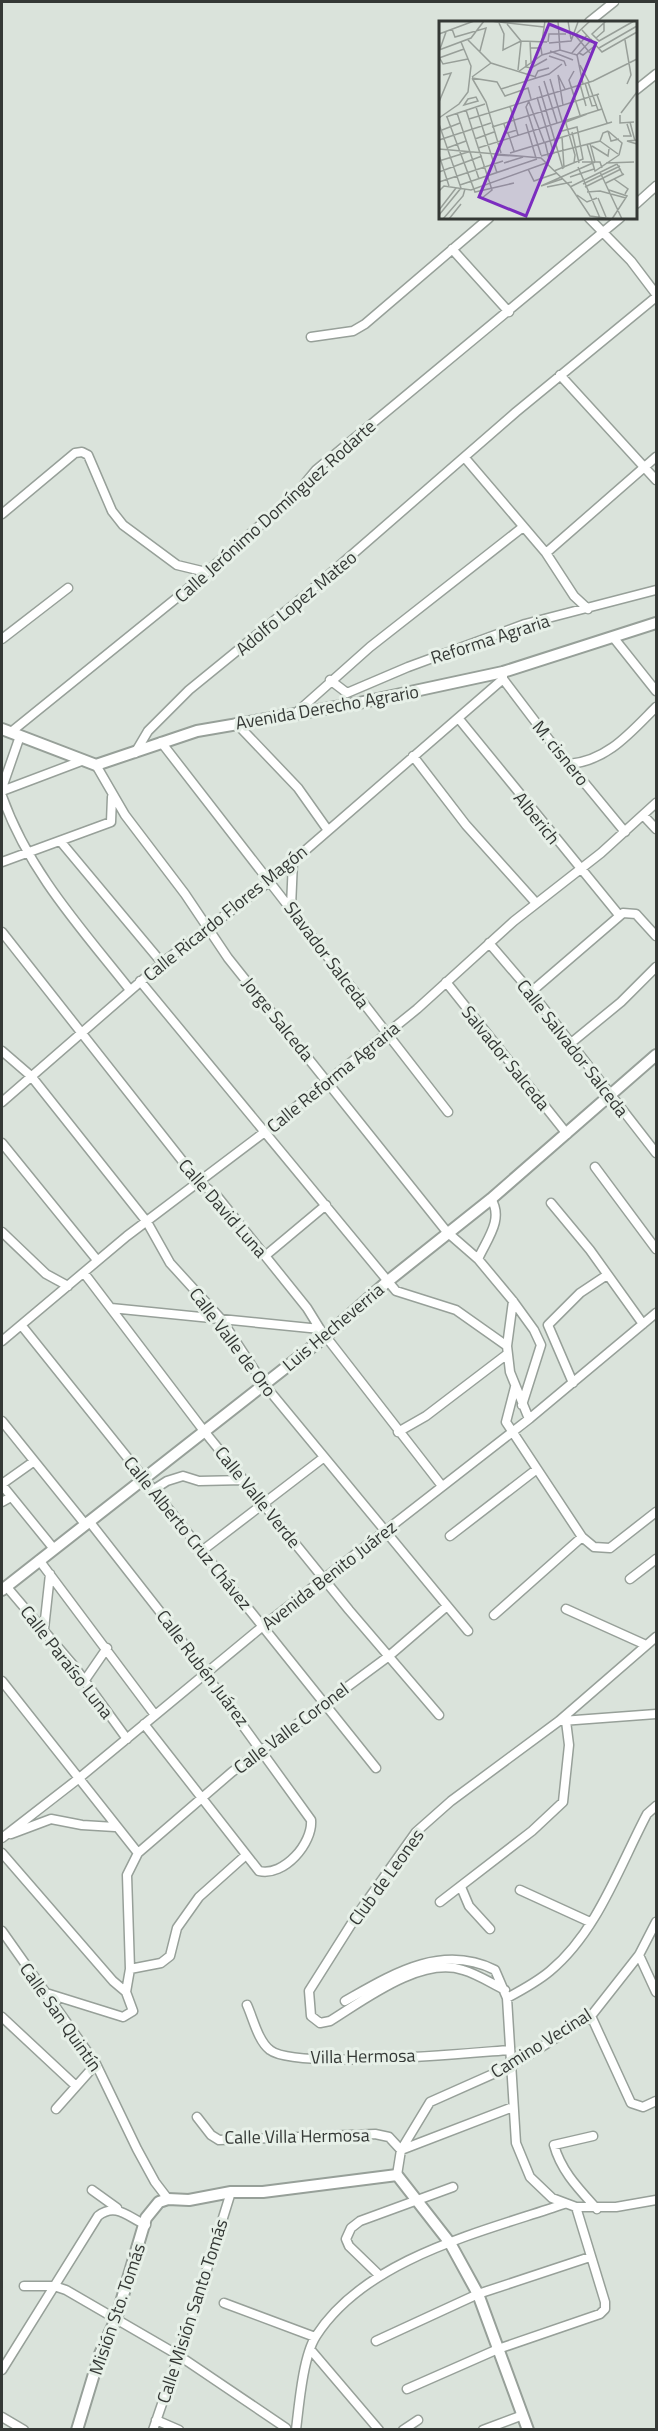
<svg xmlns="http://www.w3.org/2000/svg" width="658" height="2431" font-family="'Titillium Web',sans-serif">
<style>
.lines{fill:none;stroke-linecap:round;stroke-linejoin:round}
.minor-casing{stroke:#97a099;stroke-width:11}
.tertiary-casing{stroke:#97a099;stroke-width:14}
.minor{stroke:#fff;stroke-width:8}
.tertiary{stroke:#fff;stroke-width:10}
.labels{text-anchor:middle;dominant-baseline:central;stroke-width:6;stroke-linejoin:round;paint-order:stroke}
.street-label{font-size:18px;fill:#343835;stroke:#e7f0e8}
.inset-road{fill:none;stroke:#989f99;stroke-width:1.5}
.view{fill:#7b2cbf;fill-opacity:0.15;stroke:#7b2cbf;stroke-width:3}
.inset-edge{fill:none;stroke:#343835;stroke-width:3}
</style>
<rect width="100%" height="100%" fill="#dae3db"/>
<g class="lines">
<g class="minor-casing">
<path id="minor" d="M589,22l25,-20
M636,90l20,-16
M636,204l20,-18
M589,218l42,43 25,33
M452,249l57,63
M311,337l42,-6 12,-7 124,-106
M560,375l96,105
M465,458l81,95 28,43 14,13
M2,514l73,-61 7,-1 6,3 24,56 11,14 54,40 29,7
M546,553l110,-96
M613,637l43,54
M2,639l66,-51
M503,674v5l47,62 75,91
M330,680l17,13 61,-26 117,-43 131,-34
M297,712l73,-65 153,-120
M459,719l160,196
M236,723l62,65 29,41
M11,732l173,-140 113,-99 19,-23 304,-252
M161,742l287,370
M135,753l13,-22 41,-41 119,-97 208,-181 140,-115
M413,756l53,69 70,78
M569,764c38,-3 61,-31 87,-57
M96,765l29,50 60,79 43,64 219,274 31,27 35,42 21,29 7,15 -19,60
M2,788l18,-52
M2,791l82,-31
M2,796c27,76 79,132 128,194
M643,815l13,14
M61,842l101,121
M2,862l109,-40 1,-25
M291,907l2,-46
M2,932l197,250 18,14 90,112 13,21 122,157
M489,943l42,49 125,161
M140,981l256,310 60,19 51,36 3,26 19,47
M446,982l121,152
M531,992l92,-79 13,1 20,22
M571,1043l50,-41 35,-35
M2,1051l29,25 116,146 23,41 51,56 42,64 205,248
M2,1102l160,-139 108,-82 233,-202
M2,1143l95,117
M595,1167l61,82
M551,1203l39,47 53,74
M2,1232l44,42 22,12
M265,1256l61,-51
M478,1259c9,-20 26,-40 13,-60
M84,1273l120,158 145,179 90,105
M111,1308l209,21
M22,1326l354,442
M2,1341l125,-105 139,-105 151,-122 97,-88 87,-68 55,-50
M507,1346l6,-45
M573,1383l-25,-58 32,-32 27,-18
M515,1387l-9,35 76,115 12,10 16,1 46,-36
M2,1421l83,103
M398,1432l28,-16 80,-61
M2,1484l31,-22
M2,1485l52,64
M153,1490l14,-9 16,-5 16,5 46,-1
M2,1502l9,-5
M89,1521l79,101 143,198c2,23 -27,57 -52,51l-115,-147
M450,1536l87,-67
M203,1550l120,-92
M39,1560l116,155
M630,1579l26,-20
M6,1586l68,80 53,73
M566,1609l80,36
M494,1615l88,-78
M44,1629l6,-55
M85,1680l22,-32
M2,1681l136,172
M562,1721l94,-7
M11,1834l40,-15 31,6 33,2
M2,1838l76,-59 185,-153 266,-207 127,-106
M2,1853l111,128 13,11 7,19 -10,6 -77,-24
M461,1887l8,19 21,23
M520,1890l70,32
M440,1902l92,-71 31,-29 6,-57 -3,-24
M2,1931l94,133 41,85 18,33 13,17
M639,1955l17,37
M130,1969l31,-6 9,-7 7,-28 22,-31 47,-42
M505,1990c-14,-7 -28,-16 -42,-20 -42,-14 -99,30 -133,51l-10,2 -9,-7 -2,-25 48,-76 59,-83 35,-31 108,-80 97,-84
M126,1992l4,-23 -3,-94 11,-22 94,-81 157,-116 58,-50
M507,1998c15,-8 30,-16 43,-27 47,-39 69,-104 97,-157l9,-8
M345,2001c46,-26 96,-58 150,-31l12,28 9,145 14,34 22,21 24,9h40l40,-7
M247,2005c6,13 11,36 23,45 25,20 199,3 239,0
M591,2016l40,87 12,4 13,-6
M2,2017l74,69
M56,2109l40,-45
M197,2117l14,18 8,5 156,-6 14,3 12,13 112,-43
M593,2136l-39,9c7,26 25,44 43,64
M397,2175l4,-25 29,-48 81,-36 80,-50 48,-61 17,-33
M92,2190l25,18
M379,2275l-30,-29 -3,-7 5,-11 9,-7 93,-34
M24,2286h30l12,4 112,65 108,73
M224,2303l91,34
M376,2341l102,-47 112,-37
M310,2349l69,81
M2,2370l96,-154c18,-14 30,1 48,9
M407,2389l91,-40 102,-35 5,-5v-7l-29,-95
M2,2417l22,13
M156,2420l23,10
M153,2430l42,-122 36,-116
M296,2430c3,-25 7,-74 20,-94 50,-78 166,-104 248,-132
M403,2430l15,-10
M483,2430l40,-15"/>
</g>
<g class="tertiary-casing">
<path id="tertiary" d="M2,729l94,36 101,-34 162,-28 144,-31 153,-49
M2,1590l324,-254 62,-55 103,-82 165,-144
M77,2430l23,-76 16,-35 30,-101 13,-16 9,-3 21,1 42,-8h32l134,-17 53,68 28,51 50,136"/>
</g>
<use href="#minor" class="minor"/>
<use href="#tertiary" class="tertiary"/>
</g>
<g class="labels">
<g class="street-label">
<text transform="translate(275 511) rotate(-42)">Calle Jerónimo Domínguez Rodarte</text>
<text transform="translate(296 603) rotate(-40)">Adolfo Lopez Mateo</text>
<text transform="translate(490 639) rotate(-18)">Reforma Agraria</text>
<text transform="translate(327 707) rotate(-10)">Avenida Derecho Agrario</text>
<text transform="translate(561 753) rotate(51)">M. cisnero</text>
<text transform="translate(537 818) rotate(51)">Alberich</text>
<text transform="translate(225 913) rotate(-39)">Calle Ricardo Flores Magón</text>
<text transform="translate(327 955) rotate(53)">Slavador Salceda</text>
<text transform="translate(278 1019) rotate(51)">Jorge Salceda</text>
<text transform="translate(573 1048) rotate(52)">Calle Salvador Salceda</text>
<text transform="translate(506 1058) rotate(51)">Salvador Salceda</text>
<text transform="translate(333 1077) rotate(-39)">Calle Reforma Agraria</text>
<text transform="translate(223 1208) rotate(49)">Calle David Luna</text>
<text transform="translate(333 1327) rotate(-40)">Luis Hecheverria</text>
<text transform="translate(233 1342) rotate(53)">Calle Valle de Oro</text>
<text transform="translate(258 1497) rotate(51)">Calle Valle Verde</text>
<text transform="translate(188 1533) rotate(51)">Calle Alberto Cruz Chávez</text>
<text transform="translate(329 1575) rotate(-38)">Avenida Benito Juárez</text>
<text transform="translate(67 1662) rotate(52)">Calle Paraíso Luna</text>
<text transform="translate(203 1668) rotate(53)">Calle Rubén Juárez</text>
<text transform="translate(291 1728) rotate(-37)">Calle Valle Coronel</text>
<text transform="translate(386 1877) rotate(-54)">Club de Leones</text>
<text transform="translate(61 2017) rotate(55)">Calle San Quintín</text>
<text transform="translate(541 2043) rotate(-32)">Camino Vecinal</text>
<text transform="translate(363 2056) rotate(-1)">Villa Hermosa</text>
<text transform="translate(297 2136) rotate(-1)">Calle Villa Hermosa</text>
<text transform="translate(117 2309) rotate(-71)">Misión Sto. Tomás</text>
<text transform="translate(192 2311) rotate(-72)">Calle Misión Santo Tomás</text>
</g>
</g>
<g transform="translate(439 21)">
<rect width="198" height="198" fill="#dae3db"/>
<path class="inset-road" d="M52,0l53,6M119,0l2,29M129,0l3,18M167,0l-14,13 7,7 35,-20M60,2l5,11 -1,16 18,-9M68,3l14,17M13,8l3,8 31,-9 -6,23M143,9l20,22 35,-20M0,13l35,-13M136,14l15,18M136,14l15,-14M157,17l8,-7v-8M29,19l23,23 45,14M186,19l6,35 -4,9M82,20l26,1M91,20l1,21M103,20l3,-20M109,21l1,-8h17M110,22l22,-2 7,-19M91,27h11l1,7M160,27l38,-22M1,28l6,-17M0,29l32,-12 13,-17M111,30l23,9M133,32l15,-18M140,32l4,2 13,-10M138,34l6,29M138,34l15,-16M110,35l15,5 2,5M0,36l4,7 25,-5M0,37l25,-9M87,39v7l5,1 16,-9M141,44l9,17M79,49l3,-28M135,50l-5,9 11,35M79,51l24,-17 18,-5 17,5M33,56l19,-14M96,56l3,-6 11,-3M33,57l14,24 15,51M33,57l25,4 8,14 23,-8 3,11M111,58l12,42M105,60l13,42M149,61l10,28M146,62l7,23 5,-1M141,63l6,22M100,65l24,83M62,68l48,-15 13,-10M158,74l10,28M37,76l2,4 -14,4 4,-6zM98,76l17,57M90,80l-3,6 15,48M0,81l12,-29 -8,2M90,81l15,40M124,84l-5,-30 7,14M71,85l8,29M37,86l21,66M27,89l26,80 -10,8M18,92l22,66M182,92l16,-21M181,94v8l14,-1M7,96l39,-13M8,96l28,75 39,-9M0,97l20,-14 9,-12 3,-26 -10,-24M30,98l124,-38 44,-22M126,99l10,35 -1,8M127,101l21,-8M191,101l5,19M0,103l22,64 -22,27M65,103l3,9 10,-3M87,103l10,34M53,106l107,-33M3,109l18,-7M169,110l14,12 -3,12M169,110l3,10 8,-2M133,111l7,31M69,112l6,18M184,115h8l-4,-12M123,116l2,31M36,118l19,-7M0,119l52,-17M198,119l-10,1 10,3M161,120l18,13M106,121l4,17 3,-5M148,123l8,27 24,-16M153,125l16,10 1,-7M8,127l19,-7M39,127l124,-39M0,128l102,9 29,28 20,30 22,3M71,132l102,-31M0,134l10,31M58,134l19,1M102,135l59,-15 3,-8 5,-2M0,140l29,-9M143,141h18l2,6M65,142l19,-6M167,142l28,-1M139,146l22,51M89,148l6,12 23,-8M115,150l29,-12 -6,-32 -15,4M0,151l43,-16M161,151l22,47M131,156l24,-8M123,158l-21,7 54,-24 -5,-19M175,158l14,10 -3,5M0,161l64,-21M167,162l18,-9M144,163l37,-18M21,164l77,-26M108,166l25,-5M131,166l47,-23 6,11M146,166l36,-18M170,169l18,6 -15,23M0,170l5,-5 27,4 75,-27M148,171l13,-1 26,7M138,174l10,7 10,-4M159,177l8,19M0,189l17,-22M4,198l20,-23 2,-7M10,198l12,-15"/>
<path class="view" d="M110,3l47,19 -70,173 -47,-19z"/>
<rect width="198" height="198" class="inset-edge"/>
</g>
<rect width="658" height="2431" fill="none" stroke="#343835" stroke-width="6"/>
</svg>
